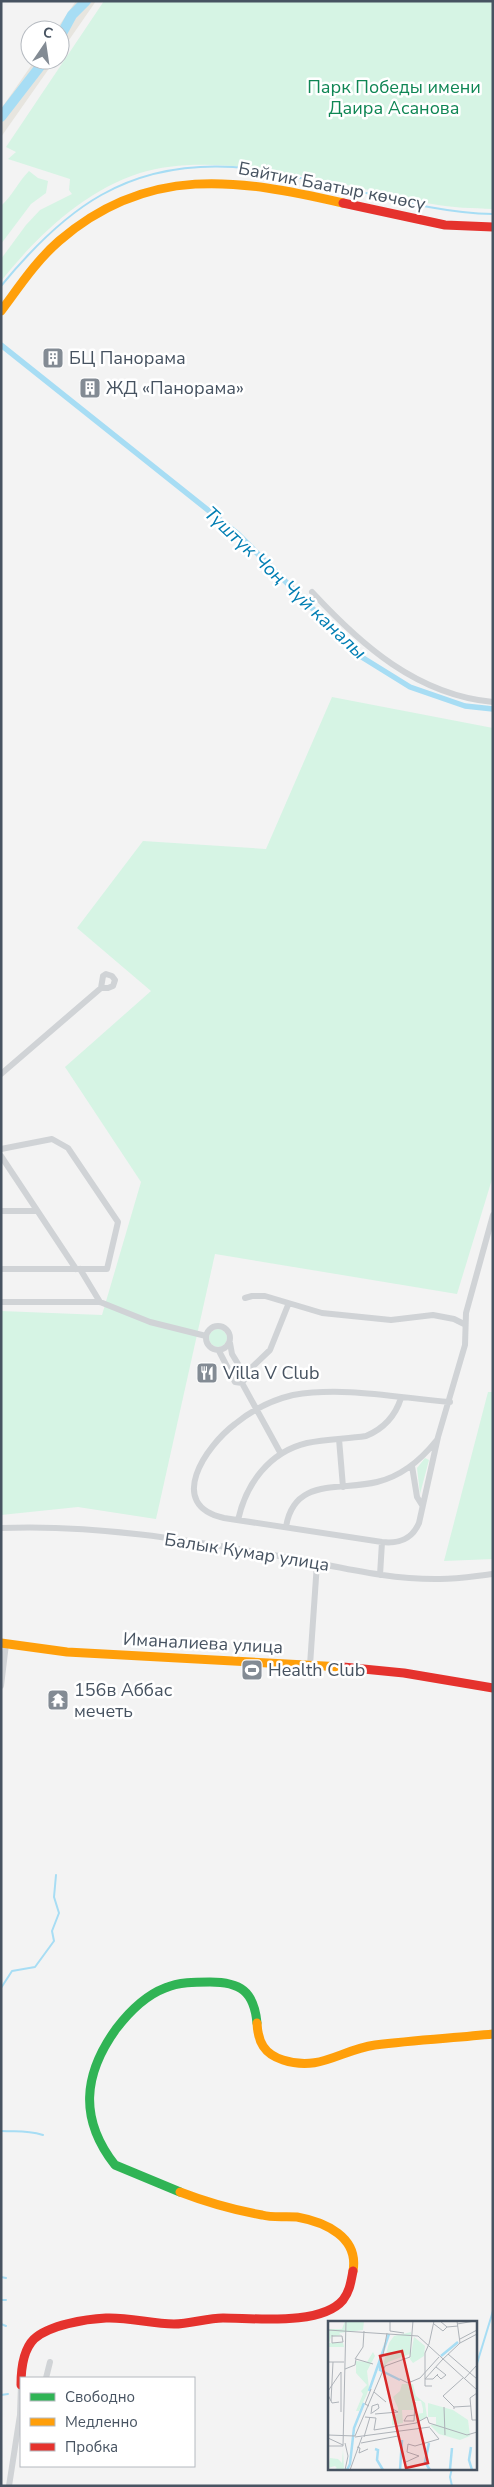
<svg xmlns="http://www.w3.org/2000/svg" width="494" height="2487" font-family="'Nunito Sans',sans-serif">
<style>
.green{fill:#d6f4e4}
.sand{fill:#e7e5df}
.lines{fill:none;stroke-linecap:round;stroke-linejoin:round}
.stream{stroke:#a7ddf4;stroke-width:2}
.canal{stroke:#a7ddf4;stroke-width:5.5}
.river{stroke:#a7ddf4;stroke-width:10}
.street{stroke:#d0d3d6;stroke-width:6}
.fast{stroke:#30b455;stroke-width:9}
.slow{stroke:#ff9f0a;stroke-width:9}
.jam{stroke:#e5322d;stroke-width:9}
.labels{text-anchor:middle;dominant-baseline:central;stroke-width:5;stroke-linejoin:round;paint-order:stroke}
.park-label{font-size:18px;fill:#0f8654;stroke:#fff}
.street-label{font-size:18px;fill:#475361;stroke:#fff}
.poi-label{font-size:18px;fill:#475361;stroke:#fff;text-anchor:start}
.water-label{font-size:19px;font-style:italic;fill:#017eb3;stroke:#fff}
.inset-river{fill:none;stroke:#a7ddf4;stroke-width:2.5}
.inset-road{fill:none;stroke:#aeb3b9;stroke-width:1}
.view{fill:#d62828;fill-opacity:0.15;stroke:#d62828;stroke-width:2.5}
.inset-edge{fill:none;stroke:#475361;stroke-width:2.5}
</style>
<rect width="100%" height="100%" fill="#f3f3f3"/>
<path class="green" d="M104,1h389v208c-20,-1 -41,-1 -61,-5 -83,-17 -210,-56 -292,-31 -56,18 -103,63 -139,108v-22l25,-34 14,-15 32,-16 -3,-4 1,-11 -62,-20 8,-7 -10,-5z
M29,171l9,7 10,3 -2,12 -15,11 -30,40v-38c12,-11 17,-24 28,-35z
M332,697l161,31v448l-36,118 -242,-40 -59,265 -78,-12 -77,8v-204l101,4 39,-133 -76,-115 86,-76 -74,-63 66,-87 123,8z
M209 1338a9 9 0 1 1 18 0a9 9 0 1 1-18 0Z
M488,1392h5v167l-49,2z
M425,1458l4,2 -9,34 -3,-26z"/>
<path class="sand" d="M76,1h20l-36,52v-23h-4z
M35,60h20l-54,77v-28z"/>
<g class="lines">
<path class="stream" d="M1,286c64,-78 126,-125 232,-119 44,3 90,17 133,26 42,10 83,20 127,21
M1,1988l11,-17 23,-4 19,-26 -2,-10 7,-18 -5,-16 2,-22
M1,2131c18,1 24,-1 42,4
M1,2277l5,1
M1,2300h5
M1,2324l5,2
M475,2370l18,-59
M1,2395l7,-1
M452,2486l-2,-9 2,-9"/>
<path class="canal" d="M1,345l237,189 122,122 50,31 55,19 28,3"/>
<path class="river" d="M60,37l12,-22 14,-14
M1,117l44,-57"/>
<path class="street" d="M312,592c49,53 105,103 181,110
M1,1074l100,-86h7l5,-2 2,-6 -3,-4 -6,-2 -3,2 -2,12
M1,1149l51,-10 16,9 50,74 -11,47h-106
M1,1156l75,113
M1,1211h36
M80,1269l20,33
M245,1298l7,-2h13l57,17 69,7 42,-5 21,4 10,5
M1,1302h99l50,20 56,14
M206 1338a12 12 0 1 1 24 0a12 12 0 1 1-24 0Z
M219,1351l16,31 7,1 4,-6 -14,-23 -2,-11
M245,1374l25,-24 18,-45
M242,1383l39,71
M450,1402c-51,-4 -106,-16 -157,-7 -21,5 -41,15 -58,29 -29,22 -70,81 -11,94l158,24c18,2 30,-3 37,-19l19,-86 27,-92 1,-32 27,-98
M339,1439l4,48
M412,1466l5,31 5,8
M238,1520c8,-36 31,-68 69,-77 20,-4 39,-4 59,-7 17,-7 29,-19 35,-38
M286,1527c8,-50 54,-36 91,-45 25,-6 43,-21 59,-41
M1,1528c93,-4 187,12 278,28 53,9 107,24 161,23 18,0 35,-3 53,-5
M380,1575l2,-33
M310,1665l7,-102
M1,1686l5,-42
M46,2378l4,-16
M9,2486l11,-71 1,-31"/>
<path class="fast" d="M180,2192l-65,-27c-36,-46 -32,-90 1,-136 13,-17 28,-33 49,-41 14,-6 30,-6 45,-6 30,0 44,9 47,41"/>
<path class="slow" d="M1,311c18,-24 35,-50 58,-70 89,-77 179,-62 284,-38
M1,1643l66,9 276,15
M257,2023c1,19 7,31 26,37 37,12 57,-10 92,-15 39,-5 79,-7 118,-11
M180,2192c26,10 54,18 82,23 11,3 23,1 35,2 28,5 62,20 56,54"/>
<path class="jam" d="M343,203l102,22 48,2
M343,1667l61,6 89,15
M21,2385c0,-15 2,-35 13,-46 15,-14 52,-20 72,-21 23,-1 46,6 68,6 16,0 33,-6 49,-6 32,0 98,8 120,-18 7,-9 8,-19 10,-29"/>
</g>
<defs>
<g id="building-square" transform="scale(1.125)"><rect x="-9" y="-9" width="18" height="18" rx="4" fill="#838b94" stroke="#fff"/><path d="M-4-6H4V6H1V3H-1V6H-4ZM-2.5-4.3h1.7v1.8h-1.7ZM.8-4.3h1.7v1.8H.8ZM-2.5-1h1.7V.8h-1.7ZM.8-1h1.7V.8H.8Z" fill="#fff"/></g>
<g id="restaurant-square" transform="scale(1.125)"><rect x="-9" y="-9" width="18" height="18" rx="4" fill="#838b94" stroke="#fff"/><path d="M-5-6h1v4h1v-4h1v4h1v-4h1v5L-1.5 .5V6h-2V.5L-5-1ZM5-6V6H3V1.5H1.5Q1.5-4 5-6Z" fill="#fff"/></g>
<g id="stadium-square" transform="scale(1.125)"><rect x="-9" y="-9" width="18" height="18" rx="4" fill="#838b94" stroke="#fff"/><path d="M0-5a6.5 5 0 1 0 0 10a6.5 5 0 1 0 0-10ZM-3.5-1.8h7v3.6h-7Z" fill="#fff"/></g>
<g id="temple-square" transform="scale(1.125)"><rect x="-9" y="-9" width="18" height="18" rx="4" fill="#838b94" stroke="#fff"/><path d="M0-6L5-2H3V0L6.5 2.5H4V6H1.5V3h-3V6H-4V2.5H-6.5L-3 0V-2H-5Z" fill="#fff"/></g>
</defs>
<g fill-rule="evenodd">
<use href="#building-square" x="53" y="358"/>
<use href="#building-square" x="90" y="388"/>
<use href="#restaurant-square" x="207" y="1373"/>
<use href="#stadium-square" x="252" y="1670"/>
<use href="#temple-square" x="58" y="1700"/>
</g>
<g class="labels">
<g class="park-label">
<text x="394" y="87">Парк Победы имени<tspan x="394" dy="21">Даира Асанова</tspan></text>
</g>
<g class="street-label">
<text transform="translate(332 186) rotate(11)">Байтик Баатыр көчөсү</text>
<text transform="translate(247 1552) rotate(9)">Балык Кумар улица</text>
<text transform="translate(203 1643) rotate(3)">Иманалиева улица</text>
</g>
<g class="poi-label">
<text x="69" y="358">БЦ Панорама</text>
<text x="106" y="388">ЖД «Панорама»</text>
<text x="223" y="1373">Villa V Club</text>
<text x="268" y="1670">Health Club</text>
<text x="74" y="1690">156в Аббас<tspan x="74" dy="21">мечеть</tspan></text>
</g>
<g class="water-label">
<text transform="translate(285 583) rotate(43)">Түштүк Чоң Чүй каналы</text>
</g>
</g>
<g transform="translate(328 2321)">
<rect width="149" height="149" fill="#f3f3f3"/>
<path d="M17,0h19l-1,9 -24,3 2,2 -10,2 -2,6h14l1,4h-16v-18h14zM83,11l-1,22 -22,8 -6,7 7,-26 5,-7zM86,16l11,9 -1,10 -11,7 -3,-4zM45,31l2,4 -8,15 2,17 -2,6 -8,17h-3l7,-17 -2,-3 6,-6 -11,-12v-12l11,1zM74,63h11l3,12 9,7 2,14 -11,5v-8l7,-1v-4l-2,-8h-7v9h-12l1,13 -11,2v-10l6,-1v-6l-5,-11 7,-6zM100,82l25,7 15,10 2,16 -10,4 -21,-6 -9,-9 6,-1v-7h-8zM15,128l1,21h-11l4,-2 -2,-2 -7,2 2,-10 8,1 4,4z" fill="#d6f4e4"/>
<path class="inset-river" d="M113,35l17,-14M52,42v7l20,10M41,70l20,-57M101,122l-4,19 5,8M143,126l-2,13 3,10M47,128l3,1 -1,10 6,10M122,148l2,-21M19,149l3,-6 4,-36 10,-25M72,149l2,-30"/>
<path class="inset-road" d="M62,0v10l14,2M112,0l7,6 11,-1M129,0l3,22M106,3l9,7 4,-4M129,3l18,-3M0,9l90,6 59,54M4,15h10l1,6 -11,1v-8M132,18l17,-9M101,23l-4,9v33h7M101,23l5,-23M120,33l29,25M55,34l4,-22M27,38l8,-12 1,-16M114,39l18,-17 17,-9M0,41h16M108,46l10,8 -5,4 -4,-4M17,48l10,-4 1,-6 17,5M13,51v40M72,58l8,4 12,-5 19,-21M97,58l17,-19M97,58h8l5,-5M136,58l13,-14M0,70l13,-19M46,71l12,10M149,72l-7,5 2,22h5M0,74l4,8 7,-1M3,80l2,-39M41,85l-4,-2 6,-15M116,86l1,28M126,86l-11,-11 20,-18M126,88v-2l17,-1M43,93l1,-8 6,-2 1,4 -7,5M47,93l23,-2 -7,-4M87,94l-8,1 -3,5h10l1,-19M37,96l11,1 -2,12 42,-7 11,-6 2,6M101,102l38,12 10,-3M0,114l27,1 30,-70 25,-9 3,-36M27,116l75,-10M36,116l6,-20M0,117l15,7M33,122l37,-7 -1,-6M0,125h15l3,-125M29,126l3,1 -1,5 9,-4M78,141l13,-6 -12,-4 1,-8 7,2 24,-7 -9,-11M17,149l3,-14 -3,-13M22,149l12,-33"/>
<path class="view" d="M74,30l26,112 -22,5 -26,-112z"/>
<rect width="149" height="149" class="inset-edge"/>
</g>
<rect width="494" height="2487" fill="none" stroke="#475361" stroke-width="5"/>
<rect x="20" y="2377" width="175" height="90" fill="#ffffff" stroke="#b5bac0"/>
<rect x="30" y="2393" width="25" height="8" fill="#30b455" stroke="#b5bac0"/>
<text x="65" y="2402" font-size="15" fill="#475361">Свободно</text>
<rect x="30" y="2418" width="25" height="8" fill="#ff9f0a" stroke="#b5bac0"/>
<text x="65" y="2427" font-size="15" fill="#475361">Медленно</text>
<rect x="30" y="2443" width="25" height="8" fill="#e5322d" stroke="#b5bac0"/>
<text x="65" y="2452" font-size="15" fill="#475361">Пробка</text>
<g transform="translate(45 45) rotate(13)"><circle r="24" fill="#ffffff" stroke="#b5bac0"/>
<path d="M0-4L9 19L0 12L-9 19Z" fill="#838b94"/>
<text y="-8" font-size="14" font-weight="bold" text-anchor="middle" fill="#475361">С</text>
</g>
</svg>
